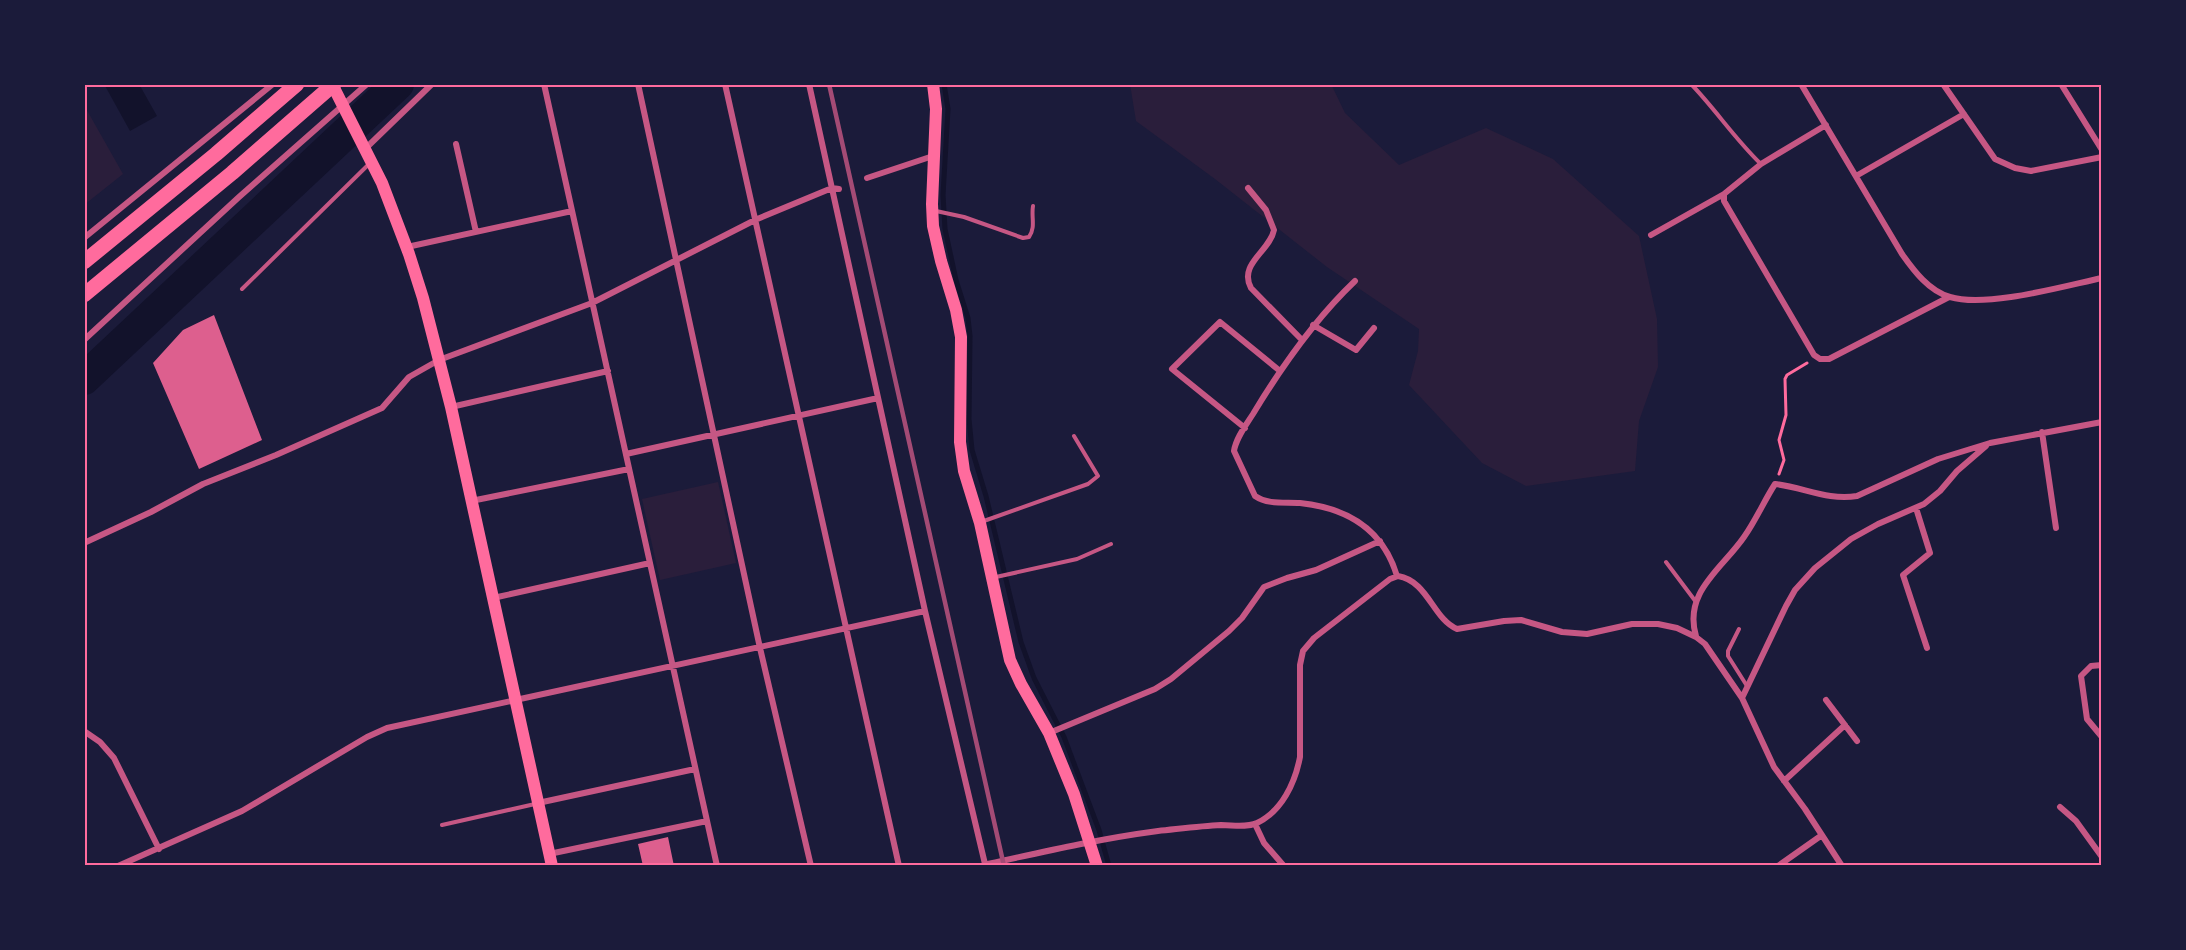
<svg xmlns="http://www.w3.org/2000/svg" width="2186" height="950" font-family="Montserrat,sans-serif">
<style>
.green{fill:#2a1e3b}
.water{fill:#12122b}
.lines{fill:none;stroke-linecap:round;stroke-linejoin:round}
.stream{stroke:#12122b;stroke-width:5}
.river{stroke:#12122b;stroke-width:32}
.building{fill:#dd5f8e}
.path{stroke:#ff6b9d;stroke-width:3}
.service{stroke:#c65784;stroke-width:4}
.minor{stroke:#c65784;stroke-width:6}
.secondary{stroke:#ff6b9d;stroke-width:12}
.motorway{stroke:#ff6b9d;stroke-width:15}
.rail{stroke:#a44b75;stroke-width:4.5}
.neatline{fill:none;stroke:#ff6b9d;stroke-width:2}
</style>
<rect width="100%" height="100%" fill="#1b1b3a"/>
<path class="green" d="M1130,84h201l14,29 54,52 87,-37 67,31 86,77 18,83 1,48 -19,54 -4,50 -109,15 -44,-23 -73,-78 9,-34 1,-22 -92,-62 -112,-88 -79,-58z
M84,105l39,69 -39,31z
M718,482l18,81 -76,17 -18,-81z"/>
<path class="water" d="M104,84h35l18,32 -27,15z"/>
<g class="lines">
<path class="stream" d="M944,84l4,25 -5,86 2,34 11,51 12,38 2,18 -1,83 3,31 14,46 35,146 13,36 30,59 35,93 10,36"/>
<path class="river" d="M84,379l314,-295"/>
</g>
<path class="building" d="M214,315l48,125 -63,29 -46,-106 30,-33z
M668,837l6,29h-31l-5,-22z"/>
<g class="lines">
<path class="path" d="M1779,474l5,-14 -5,-20 7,-25 -1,-36 2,-4 20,-12"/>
<path class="service" d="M1691,84c25,26 44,55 70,80
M936,211l28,6 59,21 6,-1c7,-10 2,-20 4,-31
M242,289l127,-125
M981,522l107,-38 10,-8 -24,-40
M1666,562l30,40
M996,577l81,-18 34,-15
M1739,629l-11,22v5l19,30
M442,825l93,-21
M539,866l11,-2"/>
<path class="minor" d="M544,84l173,782
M638,84l122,564 51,218
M725,84l174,782
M809,84l116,527 60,253
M1801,84l101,170c12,17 27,37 48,43 37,11 114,-11 152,-19
M1943,84l52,75 20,9 16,3 71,-14
M2061,84l41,66
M1826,125l-65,39 -37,30v7l90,154 6,4h9l120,-62
M456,144l20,88
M366,148l66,-64
M1856,176l108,-62
M867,178l66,-22
M1248,188l18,22 8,20c-4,21 -36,34 -23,58l51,52
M1651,235l73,-41
M84,238l189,-154
M407,247l165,-36
M1355,281c-41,39 -73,85 -102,133 -7,11 -17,24 -19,37l21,45c13,9 30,6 45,7 47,5 83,26 97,73
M1313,325l43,25 18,-22
M84,340l155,-143 128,-113
M451,407l157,-36
M1245,428l-73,-59 48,-47 60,49
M2042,432l14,96
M626,454l252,-56
M471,501l158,-32
M1916,508l14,45 -27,22 24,73
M84,543l67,-31 52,-28 73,-29 106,-47 27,-31 30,-17 153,-57 163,-83 77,-32 7,1
M493,598l157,-35
M1696,636c-13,-44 26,-67 48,-99 12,-17 20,-36 31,-53 28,3 53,17 82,12l81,-37 52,-16 112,-21
M2102,665l-11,1 -10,10 6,43 15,18
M1742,698l44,-92 9,-16 20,-22 36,-29 27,-15 46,-20 16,-13 17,-20 29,-25
M1826,700l31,41
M84,731l16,11 14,16 45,91
M1049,733l106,-44 16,-10 58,-48 13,-13 22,-31 23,-9 29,-8 64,-29
M1784,781l61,-56
M538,803l157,-34
M2060,807l16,14 26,36
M1255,824l9,19 20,23
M549,854l158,-33
M118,866l124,-55 125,-74 20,-9 538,-117
M979,866c59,-13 118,-27 179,-35 20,-2 42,-5 63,-6 12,0 25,3 36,-2 25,-12 38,-40 43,-66v-92l3,-14 11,-13 76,-59 8,-3c30,5 35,43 59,53l47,-8 17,-1 41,12 25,2 45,-10h26l19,4 19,9 9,7 37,54 32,69 31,42 37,57
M1778,866l44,-31
M2101,866l1,-1"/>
<path class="secondary" d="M332,84l50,99 27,71 14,44 28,109 101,459
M933,84l3,25 -4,95 1,22 8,35 15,49 5,27 -1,105 4,29 16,52 30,137 11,24 28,49 25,61 23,72"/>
<path class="motorway" d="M84,262l132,-108 81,-70
M84,295l148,-122 102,-89"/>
<path class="rail" d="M829,84l175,782"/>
</g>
<rect width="2186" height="950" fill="none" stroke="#1b1b3a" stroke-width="171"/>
<rect x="86" y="86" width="2014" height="778" class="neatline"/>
</svg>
